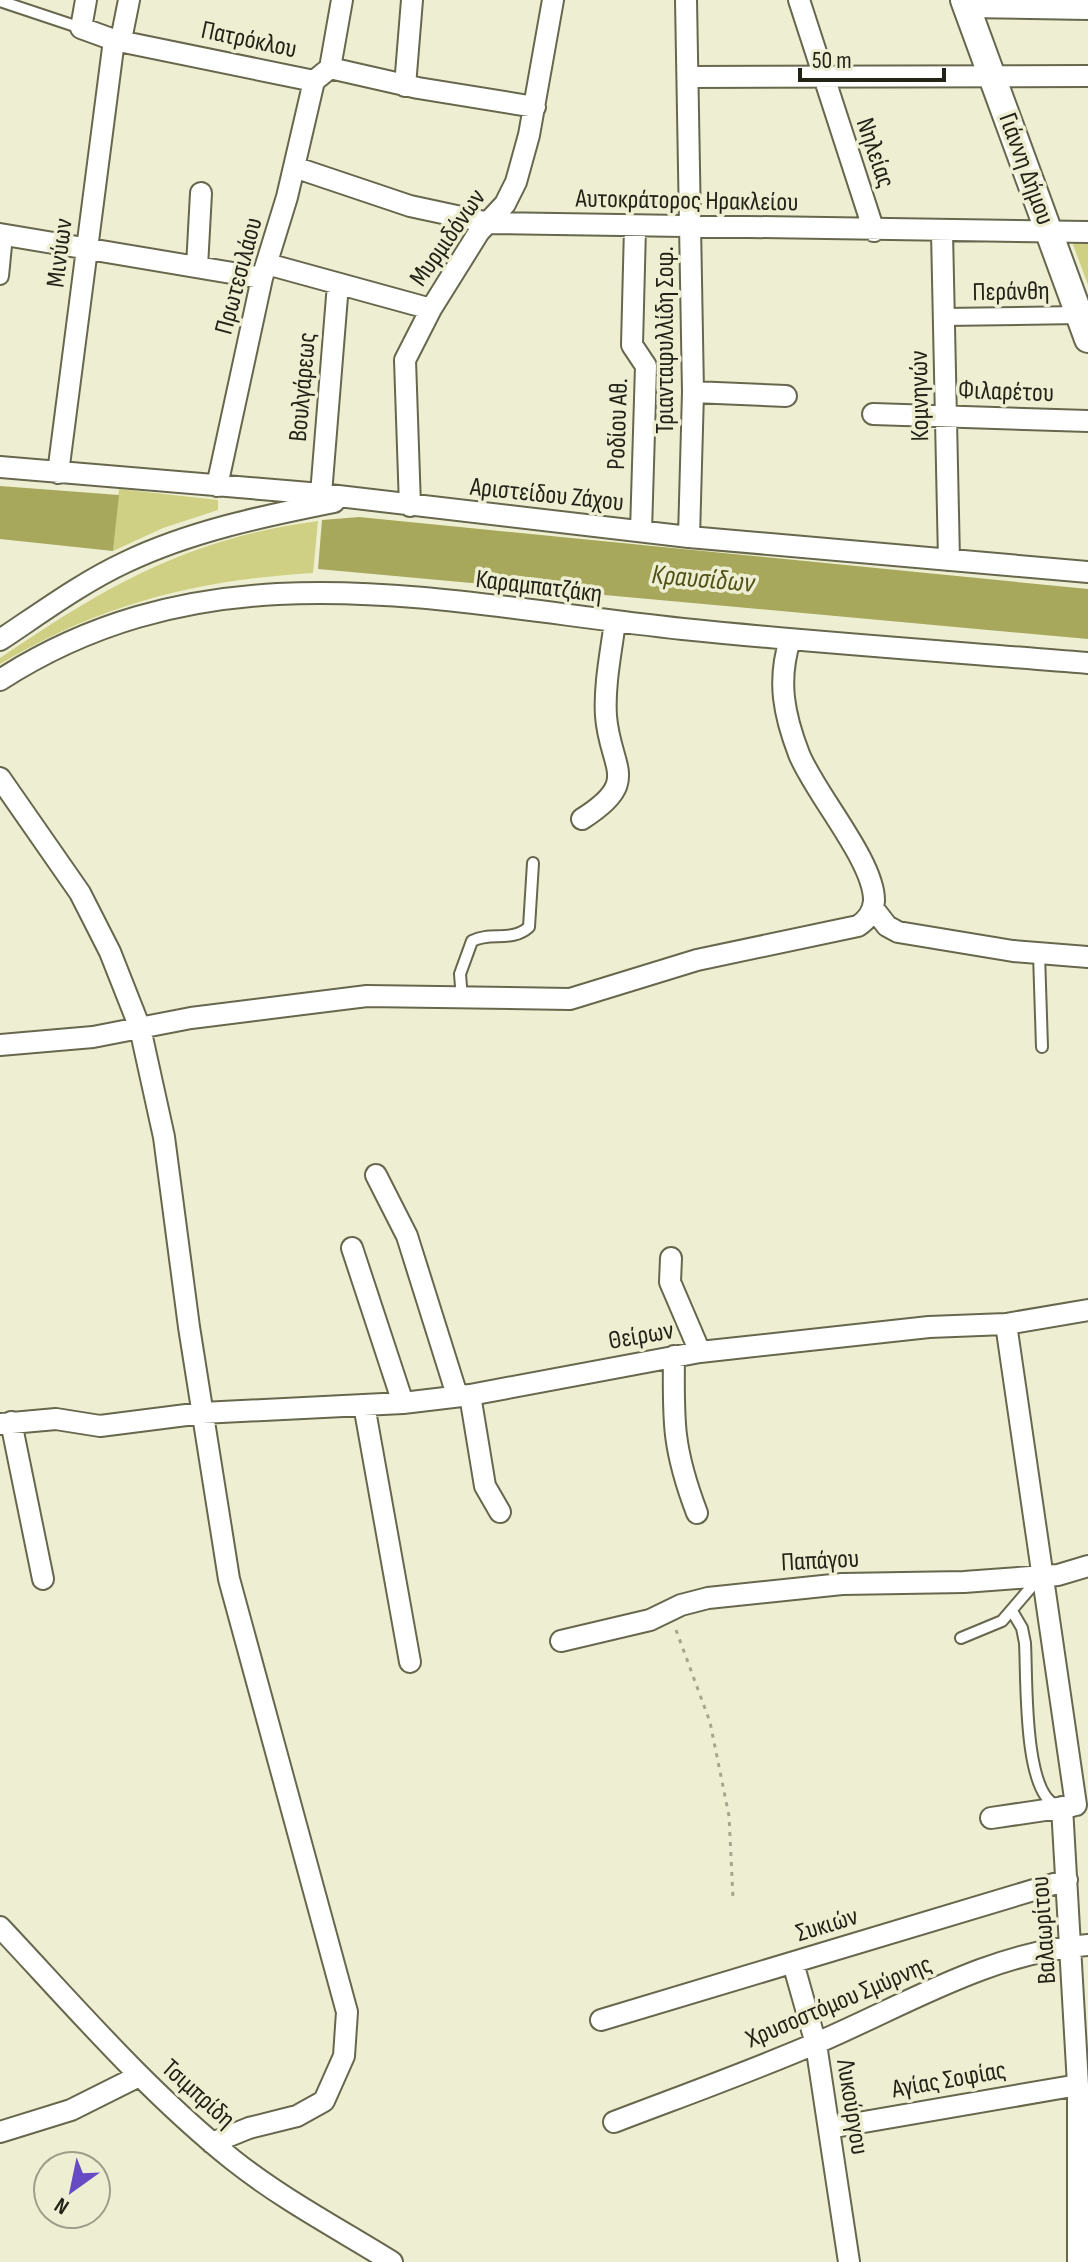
<svg xmlns="http://www.w3.org/2000/svg" width="1088" height="2262" font-family="'Sofia Sans Condensed',sans-serif">
<style>
.green{fill:#cfd084}
.water{fill:#a7a85c}
.lines{fill:none;stroke-linecap:round;stroke-linejoin:round}
.service-casing{stroke:#67674e;stroke-width:14}
.pedestrian-casing{stroke:#67674e;stroke-width:20}
.minor-casing{stroke:#67674e;stroke-width:24}
.tertiary-casing{stroke:#67674e;stroke-width:30}
.path{stroke:#a5a68f;stroke-width:3;stroke-dasharray:4 6;stroke-linecap:butt}
.service{stroke:#fff;stroke-width:10}
.pedestrian{stroke:#fff;stroke-width:16}
.minor{stroke:#fff;stroke-width:20}
.tertiary{stroke:#fff;stroke-width:26}
.labels{text-anchor:middle;dominant-baseline:central;stroke-width:7;stroke-linejoin:round;paint-order:stroke}
.street-label{font-size:26px;fill:#232318;stroke:#eeefd2}
.water-label{font-size:28px;font-style:italic;fill:#515117;stroke:#eeefd2}
</style>
<rect width="100%" height="100%" fill="#eeefd2"/>
<path class="green" d="M1072,242h16v43z
M119,489l99,11v10l-55,18 -50,23z
M318,521l-5,52c-117,7 -212,31 -313,91v-6c106,-72 188,-120 318,-137z"/>
<path class="water" d="M0,486l119,9 -6,56 -113,-12z
M359,517l729,72v50l-770,-70 4,-49z"/>
<g class="lines">
<g class="service-casing">
<path id="service" d="M0,1l81,27
M1039,954l3,93
M462,999l-2,-25 12,-33c19,-10 39,2 57,-14l4,-64
M1012,1611l10,17 3,15c2,33 -2,149 31,162
M961,1638l41,-17 37,-43"/>
</g>
<g class="pedestrian-casing">
<path id="pedestrian" d="M0,276l4,-41
M944,317l135,-2"/>
</g>
<g class="minor-casing">
<path id="minor" d="M86,0l-5,28 33,12 200,41 16,-13 88,20 117,19
M686,0l7,392 -4,145
M799,0l75,231
M967,7l121,2
M121,40l8,-40
M330,68l12,-68
M688,77l400,-1
M405,86l7,-86
M294,167l116,39 79,17 599,9
M635,228l-3,117 14,21 -5,165
M942,232l7,328
M0,234l262,44
M267,264l164,45
M197,267l4,-74
M693,392l93,4
M873,414l215,7
M0,467l321,27 368,43 399,35
M58,473l56,-433
M217,486l45,-208 25,-81 27,-116
M321,494l17,-210
M410,506l-5,-146 26,-51 48,-77 26,-28 11,-22 13,-47 24,-135
M0,640c41,-27 81,-57 126,-78 65,-31 138,-46 208,-60
M0,680c216,-139 445,-76 683,-51 135,14 270,23 405,34
M0,778l80,115 30,59 30,76 24,109 25,190 40,252 118,433 -3,44 -20,45 -27,15 -48,12 -37,15
M582,819c60,-38 28,-50 24,-103 -2,-30 5,-64 9,-94
M873,908l14,18 11,6 115,19 75,6
M0,1045l93,-8 98,-19 176,-22 203,3 127,-39 161,-34c9,-6 15,-13 16,-25 1,-39 -59,-107 -75,-147 -15,-39 -22,-73 -9,-114
M376,1175l31,61 50,159
M352,1248l51,155
M671,1258l-1,24 30,70
M1006,1324l70,481
M674,1356c-1,67 -1,94 23,157
M470,1395l15,91 15,26
M364,1405l46,257
M11,1422l32,157
M0,1424l56,-5 44,7 102,-13 201,-10 67,-8 230,-43 229,-25 77,-3 82,-14
M561,1641l89,-21 31,-15 27,-7 134,-14 122,-2 94,-7 30,-9
M1062,1807l16,278v177
M991,1818l81,-12
M0,1927c75,80 147,164 233,233 49,39 106,69 159,102
M793,1963l23,81 33,218
M601,2020l466,-140
M614,2122c68,-26 138,-51 205,-80 88,-38 172,-90 269,-97
M829,2128l249,-43
M0,2132l71,-22 68,-34"/>
</g>
<g class="tertiary-casing">
<path id="tertiary" d="M964,0l124,339"/>
</g>
<path class="path" d="M676,1630l34,92 19,94 4,82"/>
<use href="#service" class="service"/>
<use href="#pedestrian" class="pedestrian"/>
<use href="#minor" class="minor"/>
<use href="#tertiary" class="tertiary"/>
</g>
<g class="labels">
<g class="street-label">
<text transform="translate(249 40) rotate(12)">Πατρόκλου</text>
<text transform="translate(875 153) rotate(71)">Νηλείας</text>
<text transform="translate(1026 169) rotate(70)">Γιάννη Δήμου</text>
<text transform="translate(687 201) rotate(1)">Αυτοκράτορος Ηρακλείου</text>
<text transform="translate(448 238) rotate(-55)">Μυρμιδόνων</text>
<text transform="translate(60 253) rotate(-83)">Μινύων</text>
<text transform="translate(239 276) rotate(-75)">Πρωτεσιλάου</text>
<text transform="translate(1011 292) rotate(-1)">Περάνθη</text>
<text transform="translate(665 340) rotate(-90)">Τριανταφυλλίδη Σοφ.</text>
<text transform="translate(303 387) rotate(-85)">Βουλγάρεως</text>
<text transform="translate(1006 392) rotate(2)">Φιλαρέτου</text>
<text transform="translate(920 396) rotate(-91)">Κομνηνών</text>
<text transform="translate(618 424) rotate(-88)">Ροδίου Αθ.</text>
<text transform="translate(547 495) rotate(6)">Αριστείδου Ζάχου</text>
<text transform="translate(539 587) rotate(7)">Καραμπατζάκη</text>
<text transform="translate(641 1336) rotate(-10)">Θείρων</text>
<text transform="translate(820 1561) rotate(-3)">Παπάγου</text>
<text transform="translate(827 1925) rotate(-17)">Συκιών</text>
<text transform="translate(1044 1930) rotate(-94)">Βαλαωρίτου</text>
<text transform="translate(839 2002) rotate(-23)">Χρυσοστόμου Σμύρνης</text>
<text transform="translate(949 2080) rotate(-10)">Αγίας Σοφίας</text>
<text transform="translate(198 2094) rotate(42)">Τσιμπρίδη</text>
<text transform="translate(852 2107) rotate(81)">Λυκούργου</text>
</g>
<g class="water-label">
<text transform="translate(703 579) rotate(5)">Κραυσίδων</text>
</g>
</g>
<g transform="translate(72 2190) rotate(213)"><circle r="38" fill="#eeefd2" stroke="#9d9d88" stroke-width="2"/>
<path d="M0-6L14 30L0 20L-14 30Z" fill="#674bc4"/>
<text y="-12" font-size="22" font-weight="bold" text-anchor="middle" fill="#232318">N</text>
</g>
<path d="M800 68v12h144v-12" fill="none" stroke="#232318" stroke-width="4"/>
<text x="812" y="68" font-size="24" fill="#232318" stroke="#eeefd2" stroke-width="6" paint-order="stroke">50 m</text>
</svg>
